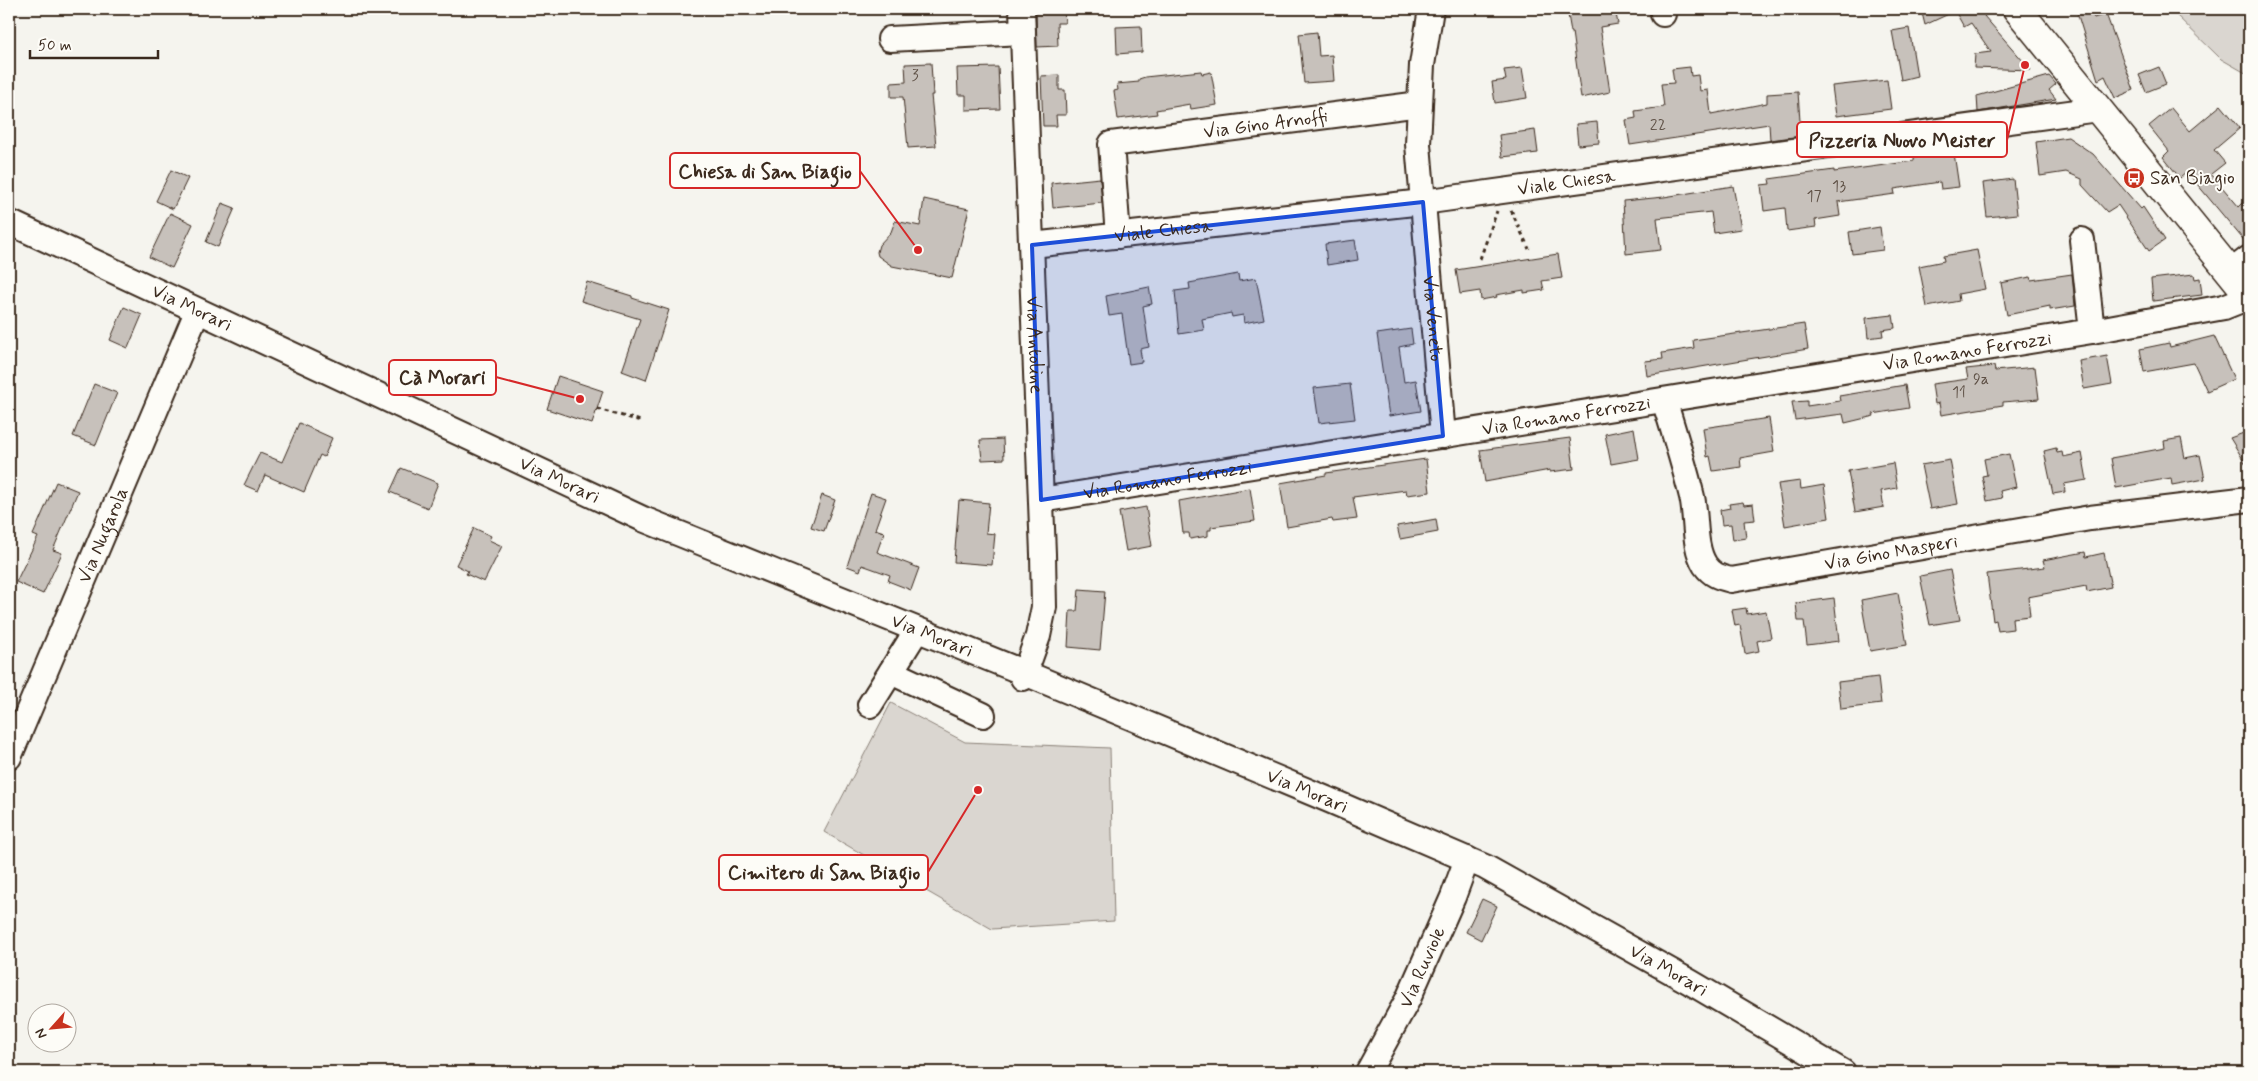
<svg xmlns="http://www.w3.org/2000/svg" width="2258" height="1081" font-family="Mynerve,sans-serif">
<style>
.green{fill:#dad6d0;stroke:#8a8077}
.building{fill:#c7c1bb;stroke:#3b2a1e}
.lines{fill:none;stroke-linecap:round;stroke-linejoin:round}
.minor-casing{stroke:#3b2a1e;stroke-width:28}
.major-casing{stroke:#3b2a1e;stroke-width:31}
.path{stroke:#3b2a1e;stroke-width:3;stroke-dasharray:4 4;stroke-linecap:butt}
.minor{stroke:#fdfcf7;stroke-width:24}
.major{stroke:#fdfcf7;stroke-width:28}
.marked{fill:#1d4ed8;fill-opacity:0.2;stroke:#1d4ed8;stroke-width:4;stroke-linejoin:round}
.labels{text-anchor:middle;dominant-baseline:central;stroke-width:4;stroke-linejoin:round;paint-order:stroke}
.number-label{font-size:16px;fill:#5e5045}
.street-label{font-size:19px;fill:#3b2a1e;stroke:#fdfcf7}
.poi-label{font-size:19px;fill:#3b2a1e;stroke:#fdfcf7;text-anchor:start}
.leader{fill:none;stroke:#d62828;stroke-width:2}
.callout-dot{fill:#d62828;stroke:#fdfcf7;stroke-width:2}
.callout{fill:#fdfcf7;stroke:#d62828;stroke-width:2}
.callout-label{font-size:20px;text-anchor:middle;font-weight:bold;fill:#3b2a1e}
</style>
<rect width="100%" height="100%" fill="#f5f4ee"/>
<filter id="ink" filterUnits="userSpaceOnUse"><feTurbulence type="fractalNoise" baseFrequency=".02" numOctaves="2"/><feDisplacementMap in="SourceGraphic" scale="10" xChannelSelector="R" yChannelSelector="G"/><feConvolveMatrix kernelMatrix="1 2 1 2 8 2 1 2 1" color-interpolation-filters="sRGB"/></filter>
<g filter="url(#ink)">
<path class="green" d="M2170,9h79v66l-28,-16z
M891,703l74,39 145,6 4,173 -122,8 -168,-97z"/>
<path class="building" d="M1567,9h48l3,15 -18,3 10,65 -29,6 -9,-66h-1z
M1921,9h76l-13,7 47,54 -57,-2 1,-14 16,-2 -20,-29 -7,4 -9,-16 -30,14z
M2076,9h14l4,9 12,-4 28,76 -19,8 -10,-22 -7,4z
M1064,10l1,13h-8l1,23 -21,1 -1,-35z
M1141,26l1,26 -25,2 -1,-27z
M1909,28l8,48 -16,4 -9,-49z
M1317,32l2,24 13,-1 2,26 -30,2 -5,-49z
M931,63l2,32h-2l5,51 -28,2 -5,-51h-12v-14l15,-1 -1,-18z
M998,67l2,42 -34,1v-15h-8l-1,-27z
M1690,67l1,9 7,-1 2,16 8,-1 3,24 56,-11v-9l31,-2 3,44 -31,4 -1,-16 -139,21 -4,-25 10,-2 -1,-7 29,-4 -3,-23 13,-1 -2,-14z
M2159,67l7,17 -20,8 -7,-17z
M1522,68l5,30 -32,5 -3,-21 14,-2 -2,-10z
M1201,71l1,3 9,-2 6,33 -26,4 -1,-5 -34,6 1,4 -39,5 -4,-28 4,-1 -1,-6 22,-2v-3l6,-2z
M1059,75v15h6l1,25h-10l1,11h-14l-2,-50z
M2049,76l7,8 -7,6 7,9 -78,13 -1,-16z
M1887,80l4,29 -55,7 -4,-30z
M2221,105l19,23 -26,22 11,13 -14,11 28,33 4,-4 6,7v35l-2,-1 -60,-72 -7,6 -17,-21 6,-6 -20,-25 22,-18 19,23z
M1597,122l2,21 -21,2 -2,-21z
M1535,130l3,23 -36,4 -3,-22z
M2068,137l25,17 48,55 2,-2 22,33 -16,11 -31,-46 -11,7 -25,-27v-6l-16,-7 -26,4 -4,-34z
M1954,153l5,34 -18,2 -1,-7 -46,7 1,5 -57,8 2,14 -25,4 1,7 -29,4 -2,-23 -21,3 -3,-26 9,-1 -1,-5 65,-9v2l80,-11v-3z
M171,170l17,8 -15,31 -17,-8z
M1100,178l2,25 -49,5 -2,-25z
M2013,179l4,35 -30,3 -4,-34z
M1733,186l8,43 -27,4 -3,-21 -54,6 4,32 -35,4 -3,-53 41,-4z
M924,199l45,10 -17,69 -60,-12 -14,-10 -1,-4 2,-7 12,-13 4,-11 25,5z
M222,203l13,5 -17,39 -12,-5z
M170,213l23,11 -21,44 -23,-11z
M1880,227l3,23 -31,4 -3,-22z
M1355,240l3,20 -31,5 -2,-21z
M1977,250l8,39 -27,5 1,7 -32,6 -8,-41 25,-5 -1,-5z
M1558,254l4,24 -20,3 2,9 -20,3v-3l-28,5 1,2 -16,3 -1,-9 -20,3 -4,-24z
M1238,274l1,7 17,-3 8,41 -20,4 -1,-8 -11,2 -1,-4 -29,6 2,11 -25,4 -4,-43 15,-2 -1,-6z
M2072,274l3,32 -25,4v-4l-43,9 -6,-32 29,-6 1,3z
M2194,274l1,5 5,-1 2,17 -49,6 -2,-22z
M587,282l45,14v2l37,12 -23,70 -24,-9 18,-52 -59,-18z
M1149,287l3,17 -9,2 6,41 -9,2 2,13 -13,2 -7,-50 -13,2 -3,-20z
M124,307l18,8 -14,33 -18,-8z
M1893,315l2,13 -13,2 1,6 -15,2 -2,-20z
M1804,324l4,25 -161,27 -2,-15 18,-2 -1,-6 32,-5 -1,-8z
M1411,329l2,15 -14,3 5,35 12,-2 5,31 -32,5 -12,-82z
M2214,336l20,43 -27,12 -13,-28 -50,9 -4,-23 29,-6 1,4z
M2107,356l5,28 -28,5 -5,-28z
M1994,366l1,5 40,-4 4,32 -36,3v3l-62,10 -2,-12 -4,1 -3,-20 36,-5 -2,-10z
M558,376l45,15 -11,33 -45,-15z
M94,384l23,9 -21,52 -23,-9z
M1350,384l5,35 -36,4 -5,-35z
M1905,385l4,23 -36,6 1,2 -29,7 -2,-9 -48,6 -3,-18 15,-1v5l33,-5 -1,-5z
M1769,418l5,34 -34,6 1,9 -28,4 -3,-15 -3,1 -4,-29z
M299,423l33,15 -8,19 -4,-2 -16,37 -39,-17 -7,16 -14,-6 16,-32 22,9z
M1634,428l5,31 -28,5 -6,-30z
M2249,431v38l-19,-31z
M1570,438l4,31 -24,3v-2l-65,12 -5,-32z
M2181,438l4,20 15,-3 5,24 -33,6 -1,-7 -55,10 -5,-30 54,-10 -1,-7z
M1003,439l1,20 -22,1 -2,-20z
M2056,448l1,5 5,-1 1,5 19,-4 5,27 -23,4 1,8 -12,2 -9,-43z
M2009,454l7,33 -16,4 2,7 -15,3 -5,-25 5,-1 -3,-16z
M1426,459l4,33 -23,3 -1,-5 -53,7 4,22 -24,3 -1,-3 -45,8 -7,-44 46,-8v-2z
M1950,460l8,44 -28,5 -9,-44z
M1893,463l4,25 -16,3 3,16 -29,5 -7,-41z
M401,468l37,15 -10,25 -38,-16z
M1800,481l1,8 23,-4 5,33 -44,8 -7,-42z
M56,482l22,9 -25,59 9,3 -19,41 -27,-12 22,-45 -5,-2z
M1250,488l5,33 -44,6v3h-3v6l-18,3 -1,-6h-6l-4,-32z
M871,493l15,5 -11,31 9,3 -7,20 42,16 -8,22 -23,-9 2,-6 -28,-10 -2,6 -13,-5z
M822,495l13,5 -11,31 -13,-4z
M959,500l30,3 -3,30 9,1 -3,31 -38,-3z
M1743,502l1,3 9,-1 2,16 -11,1 2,17 -13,2 -2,-16 -9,1 -2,-15 10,-2 -1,-4z
M1146,507l6,39 -26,5 -7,-39z
M1436,519l2,13 -38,7 -3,-13z
M474,528l17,8 -2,4 13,6 -18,36 -18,-8 2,-3 -12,-6z
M2085,552l1,5 18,-4 7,34 -24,5 -1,-6 -58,11 2,19 -18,2 1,11 -15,2 -2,-11 -3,1 -6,-47 58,-7 -2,-7z
M1950,570l10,50 -30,5 -10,-49z
M1079,589l26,2 -5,59 -32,-3 2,-36h7z
M1898,593l9,52 -37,6 -9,-51z
M1834,598l5,43 -32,4 -3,-24h-6l-2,-18z
M1746,608l1,6 19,-3 5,27 -14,3 2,10 -14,3 -5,-29 -5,1 -3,-16z
M1878,677l3,27 -40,5 -3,-27z
M1482,899l15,7 -16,34 -15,-8z"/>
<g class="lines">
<g class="minor-casing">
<g id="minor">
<path id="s1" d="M1022,9l21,545 1,53 -6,29 -15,42"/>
<path id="s2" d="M1431,9l-9,56 -4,79 25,292"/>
<path d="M1663,9v5"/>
<path d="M890,39l133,-7"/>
<path id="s3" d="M9,222l634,297 382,154 304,127 156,67 205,115 153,90"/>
<path id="s4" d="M1118,236l-7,-92 309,-40"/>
<path d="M2082,240l10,91"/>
<path id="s5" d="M1032,245l391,-43 675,-93"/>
<path d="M2231,272l18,-14"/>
<path id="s6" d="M1664,400c10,32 20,64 28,97 5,21 1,49 13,68 7,10 14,12 26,15l359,-62 159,-19"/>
<path id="s7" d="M1041,500l1051,-169 132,-24 25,-10"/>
<path d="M891,672l92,43"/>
<path d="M870,705l47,-75"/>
<path id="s8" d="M9,757l188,-445"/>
<path id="s9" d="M1368,1072l40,-73 45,-102 14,-38"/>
</g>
</g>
<g class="major-casing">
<path id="major" d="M2017,9l232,286"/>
</g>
<path class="path" d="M1511,210l18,39
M1480,259l17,-48
M597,409l44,12"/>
<use href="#minor" class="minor"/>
<use href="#major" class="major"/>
</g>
</g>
<path class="marked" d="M1423,202l20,234 -402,64 -9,-255z"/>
<defs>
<g id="bus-disc" transform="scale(1.125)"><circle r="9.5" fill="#c8321e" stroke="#fdfcf7"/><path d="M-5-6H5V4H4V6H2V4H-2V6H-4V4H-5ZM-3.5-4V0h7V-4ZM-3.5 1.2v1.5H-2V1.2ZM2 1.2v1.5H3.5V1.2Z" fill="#fff"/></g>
</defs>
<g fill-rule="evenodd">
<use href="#bus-disc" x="2134" y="178"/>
</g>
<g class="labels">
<g class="number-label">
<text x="915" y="75">3</text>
<text x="1658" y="125">22</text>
<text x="1839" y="186">13</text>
<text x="1814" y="196">17</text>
<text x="1981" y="379">9a</text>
<text x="1959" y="392">11</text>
</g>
<g class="street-label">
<text stroke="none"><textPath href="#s4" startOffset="248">Via Gino Arnoffi</textPath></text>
<text stroke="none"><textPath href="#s5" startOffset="538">Viale Chiesa</textPath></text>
<text stroke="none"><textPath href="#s5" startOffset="132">Viale Chiesa</textPath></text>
<text stroke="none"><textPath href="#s3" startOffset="202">Via Morari</textPath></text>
<text stroke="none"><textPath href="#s2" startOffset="311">Via Veneto</textPath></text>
<text stroke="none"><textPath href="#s1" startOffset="336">Via Antoline</textPath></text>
<text stroke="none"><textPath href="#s7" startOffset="938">Via Romano Ferrozzi</textPath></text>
<text stroke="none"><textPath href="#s7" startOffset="532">Via Romano Ferrozzi</textPath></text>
<text stroke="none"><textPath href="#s7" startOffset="128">Via Romano Ferrozzi</textPath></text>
<text stroke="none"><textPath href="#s3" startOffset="608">Via Morari</textPath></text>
<text stroke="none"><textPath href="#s8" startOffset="241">Via Nugarola</textPath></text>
<text stroke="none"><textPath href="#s6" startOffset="364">Via Gino Masperi</textPath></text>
<text stroke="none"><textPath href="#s3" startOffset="1012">Via Morari</textPath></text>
<text stroke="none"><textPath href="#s3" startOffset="1418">Via Morari</textPath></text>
<text stroke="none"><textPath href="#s9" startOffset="118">Via Ruviole</textPath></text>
<text stroke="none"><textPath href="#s3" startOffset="1822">Via Morari</textPath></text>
</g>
<g class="poi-label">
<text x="2150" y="178">San Biagio</text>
</g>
</g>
<path class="leader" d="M2025 65L2007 140M918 250L860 171M580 399L496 377M978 790L928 872"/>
<g class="callout-dot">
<circle cx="2025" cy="65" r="5"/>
<circle cx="918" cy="250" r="5"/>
<circle cx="580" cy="399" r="5"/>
<circle cx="978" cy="790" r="5"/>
</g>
<g class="callout">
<rect x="1797" y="122" width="210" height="35" rx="5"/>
<rect x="670" y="153" width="190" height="35" rx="5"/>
<rect x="389" y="360" width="107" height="35" rx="5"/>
<rect x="719" y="855" width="209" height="35" rx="5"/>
</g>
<g class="callout-label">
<text x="1902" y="147">Pizzeria Nuovo Meister</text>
<text x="765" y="178">Chiesa di San Biagio</text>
<text x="442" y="384">Cà Morari</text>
<text x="824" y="879">Cimitero di San Biagio</text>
</g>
<rect width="2258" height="1081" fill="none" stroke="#fdfcf7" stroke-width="30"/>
<rect x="15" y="15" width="2228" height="1051" fill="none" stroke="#3b2a1e" stroke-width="2" filter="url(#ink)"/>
<g transform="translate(52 1028) rotate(243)"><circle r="24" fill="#fdfcf7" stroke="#afa8a0"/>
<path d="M0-4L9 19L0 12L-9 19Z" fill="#c8321e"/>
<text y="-8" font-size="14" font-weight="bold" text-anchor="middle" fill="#3b2a1e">N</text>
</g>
<path d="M30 50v8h128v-8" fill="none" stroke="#3b2a1e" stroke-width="2.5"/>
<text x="38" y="50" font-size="15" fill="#3b2a1e" stroke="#fdfcf7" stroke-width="4" paint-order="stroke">50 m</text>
</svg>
